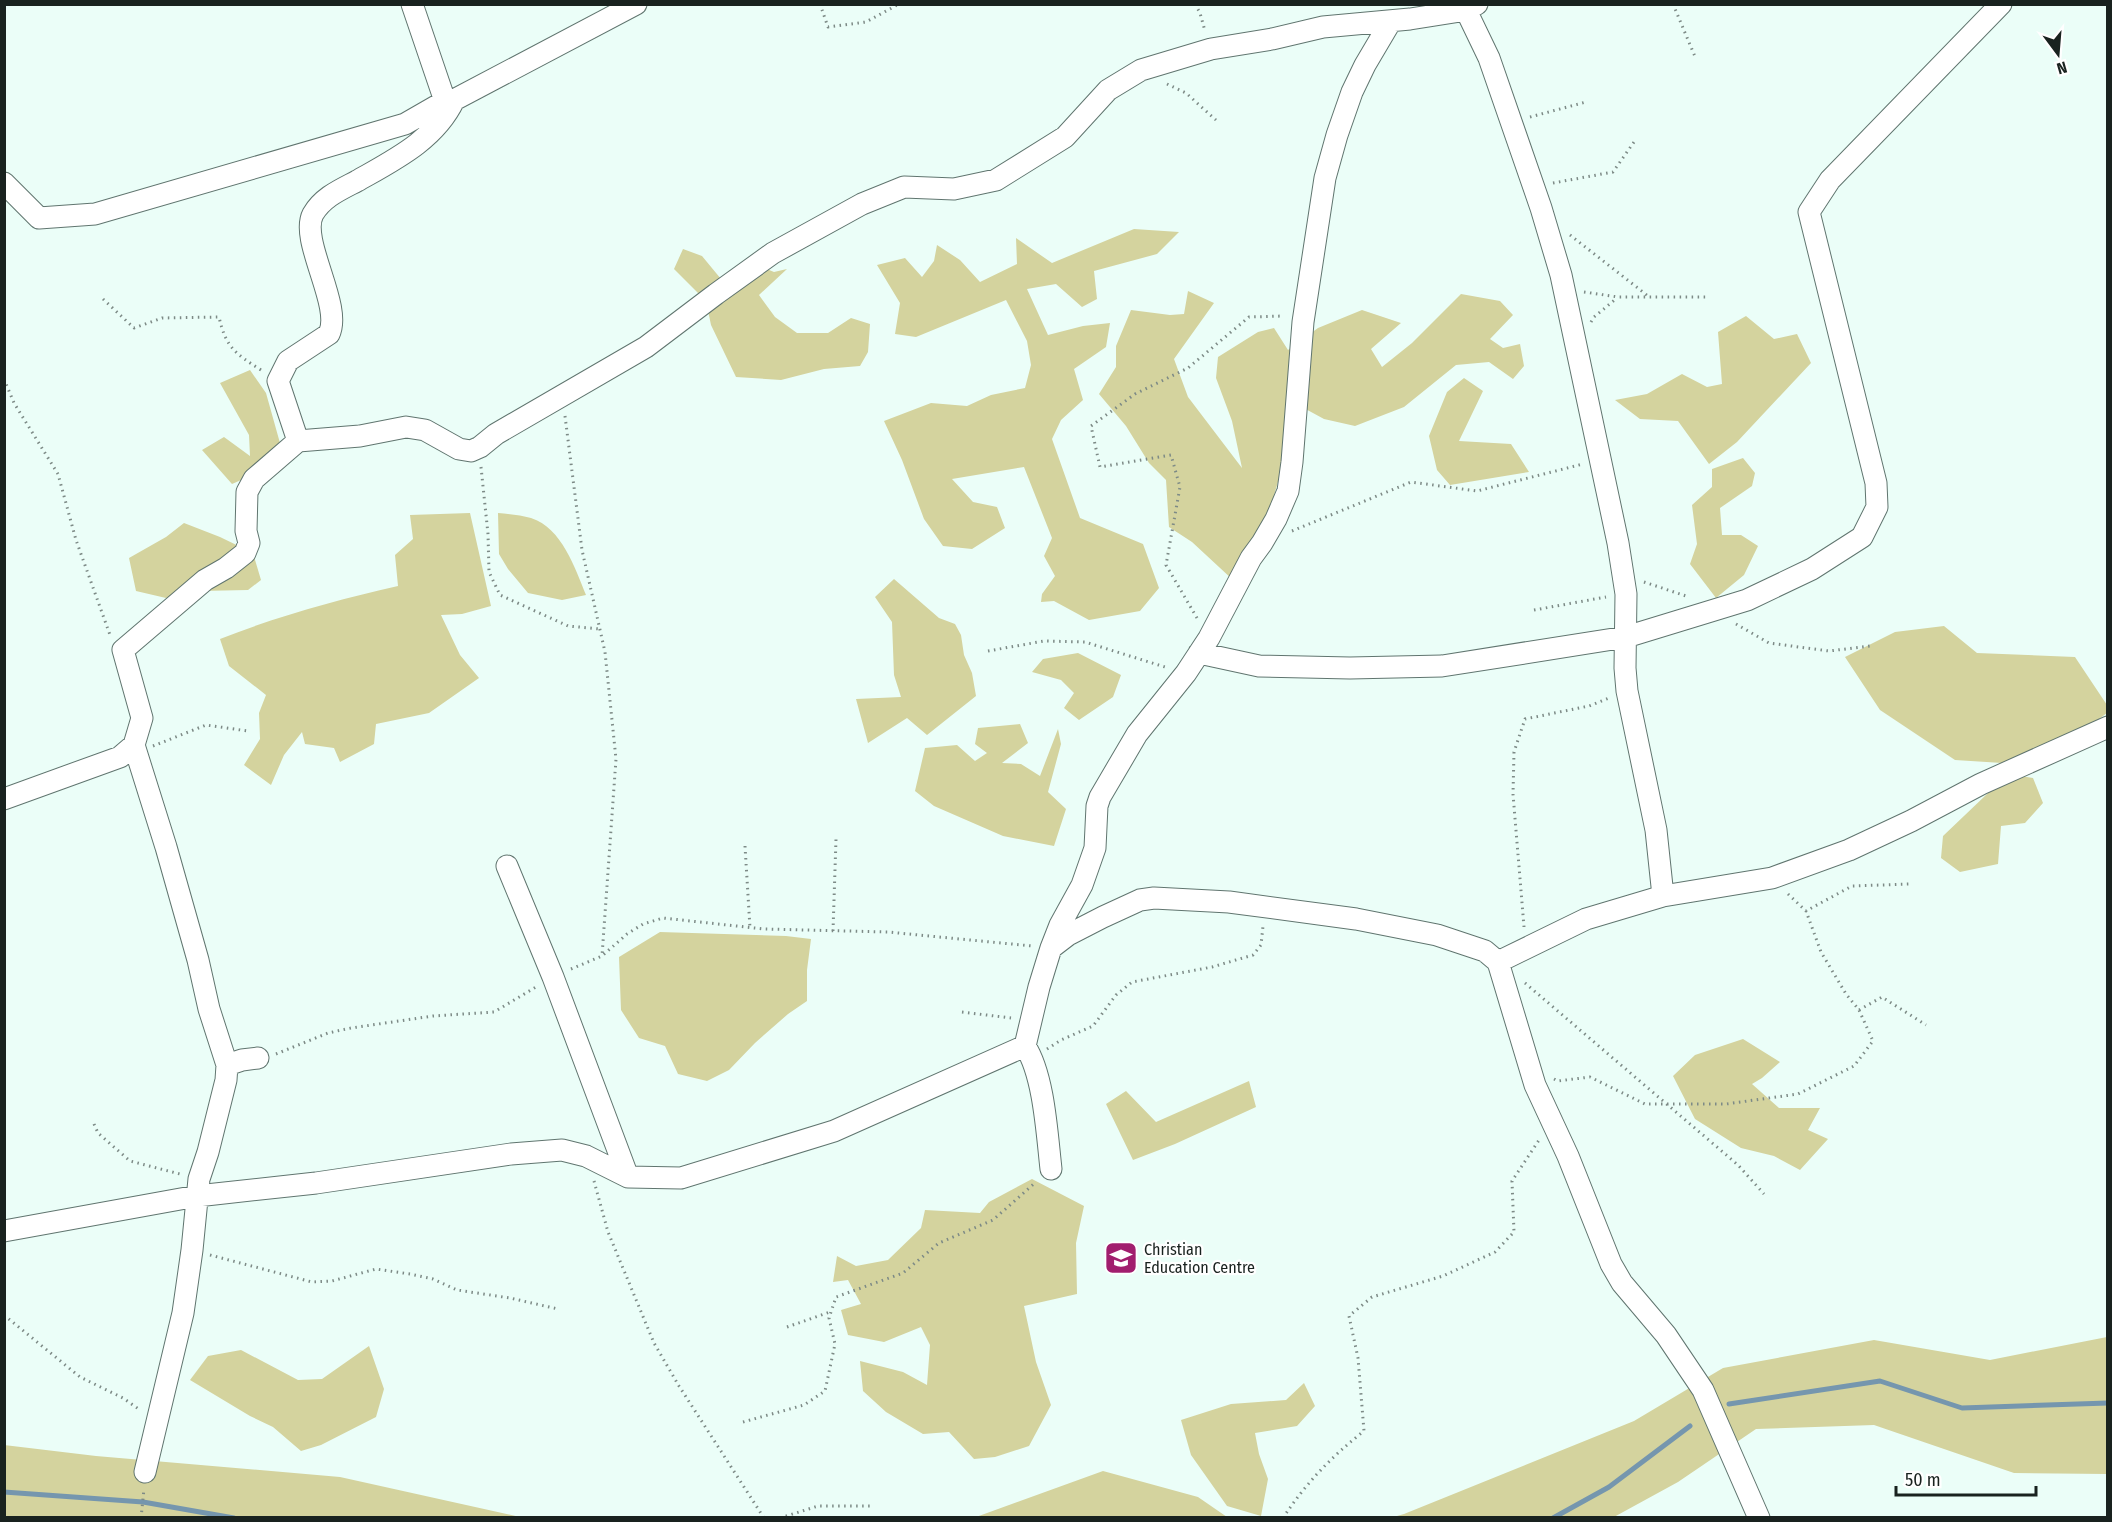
<svg xmlns="http://www.w3.org/2000/svg" width="2112" height="1522" font-family="'Fira Sans Condensed',sans-serif">
<style>
.green{fill:#d4d39e}
.lines{fill:none;stroke-linecap:round;stroke-linejoin:round}
.stream{stroke:#7596ae;stroke-width:5}
.street-casing{stroke:#60756f;stroke-width:23}
.path{stroke:#7d8a86;stroke-width:3;stroke-dasharray:1.5 4.5;stroke-linecap:butt}
.street{stroke:#fff;stroke-width:21}
.labels{text-anchor:middle;dominant-baseline:central;stroke-width:4.5;stroke-linejoin:round;paint-order:stroke}
.poi-label{font-size:16px;fill:#19221f;stroke:#fff;text-anchor:start}
</style>
<rect width="100%" height="100%" fill="#ebfef8"/>
<path class="green" d="M1134,229l45,3 -22,22 -63,17 3,28 -15,8 -26,-23 -29,5 21,46 35,-9 27,-3 -4,24 -32,22 9,31 -22,20 -9,19 28,79 63,26 16,44 -19,23 -51,9 -35,-19 -13,1 1,-8 13,-18 -11,-20 8,-18 -28,-71 -72,12 21,23 24,5 8,21 -33,21 -29,-3 -19,-27 -22,-59 -18,-39 47,-18 36,3 24,-11 34,-7 6,-23 -4,-24 -21,-41 -90,37 -21,-3 5,-31 -23,-38 28,-7 17,19 12,-16 3,-16 23,15 20,22 37,-18 -1,-26 36,25z
M683,249l19,7 19,23 31,-16 22,9 13,-3 -28,26 16,22 22,16h31l23,-15 19,6 -2,28 -8,14 -36,3 -43,11 -45,-3 -25,-52 -5,-24 -32,-32z
M1188,291l26,12 -40,56 14,38 54,71 -10,-47 -16,-43 2,-21 40,-25 16,-4 14,22 30,-22 44,-18 39,13 -30,26 11,18 30,-24 49,-49 39,7 13,14 -23,24 13,9 17,-4 4,22 -11,13 -24,-17 -33,3 -52,42 -49,19 -31,-7 -35,-19 -7,68 -18,62 -31,50 -41,-38 -23,-15 -3,-47 -17,-17 -23,-37 -27,-32 17,-27v-21l15,-36 39,5 14,-1z
M1746,316l28,23 23,-5 14,29 -74,79 -28,22 -31,-43 -38,-2 -25,-19 32,-6 35,-20 25,13 15,-3 -4,-52z
M250,370l16,23 19,68 -53,23 -30,-34 22,-13 26,19 -1,-21 -29,-52z
M1464,378l19,13 -24,50 52,3 18,28 -79,13 -13,-15 -8,-34 18,-44z
M1743,458l12,15 -3,13 -32,22 2,27h19l17,11 -14,29 -28,23 -26,-34 7,-20 -5,-39 20,-18v-18z
M470,513l21,93 -29,8 -21,1 19,40 19,23 -50,35 -53,11 -2,20 -34,18 -6,-14 -29,-4 -3,-12 -18,23 -13,30 -27,-20 16,-26 -1,-26 7,-18 -37,-29 -9,-27c58,-23 117,-39 178,-53l-3,-31 18,-16 -3,-24z
M498,513c11,1 23,2 33,5 31,10 44,50 55,77l-24,5 -34,-7 -20,-24 -9,-15z
M184,523l36,14 33,16 8,27 -13,10 -48,1 -34,7 -30,-7 -7,-33 37,-21z
M894,579l45,39 16,6 6,11 3,20 8,18 4,23 -49,39 -20,-17 -39,25 -12,-44 45,-2 -7,-22 -2,-53 -17,-25z
M1944,626l33,27 98,4 32,48v8l-37,27 -52,24 -63,-4 -75,-50 -35,-53 50,-25z
M1078,653l43,22 -8,22 -34,23 -15,-12 10,-15 -13,-13 -29,-8 11,-13z
M1020,724l8,19 -26,20 19,1 19,12 18,-47 3,15 -13,48 18,17 -12,37 -51,-10 -69,-30 -19,-15 10,-43 32,-3 18,16 12,-8 -12,-9 3,-16z
M2008,774l25,4 10,25 -18,20 -24,3 -3,38 -38,8 -19,-14 2,-22z
M660,932l126,4 25,3 -4,31v31l-19,13 -33,29 -26,27 -22,11 -29,-7 -13,-28 -26,-8 -18,-28 -2,-53z
M1743,1039l37,23 -18,16 -10,6 27,24h41l-12,22 20,9 -28,31 -26,-14 -33,-8 -46,-29 -22,-43 22,-21z
M1249,1081l7,26 -81,37 -42,16 -27,-56 20,-13 30,31z
M1032,1179l52,27 -8,37 1,51 -53,12 12,56 15,43 -22,41 -34,11 -21,2 -25,-27 -26,2 -37,-22 -23,-21 -3,-30 43,11 24,13 3,-40 -9,-18 -37,15 -36,-7 -7,-25 20,-6 -13,-24 -15,2 4,-26 19,10 32,-6 33,-32 4,-18 55,3 9,-11z
M2107,1337v137l-93,-1 -140,-48 -118,4 -78,53 -64,35 -224,1 14,-4 230,-93 89,-53 151,-28 116,20z
M369,1346l15,43 -8,28 -55,28 -20,6 -28,-24 -23,-11 -60,-36 18,-24 33,-6 57,30 24,-1z
M1304,1383l11,23 -18,20 -42,7 4,21 9,25 -7,37 -34,-10 -36,-51 -10,-35 50,-16 55,-4z
M4,1445l92,11 244,21 180,40h-515z
M1103,1471l95,26 29,20h-251z"/>
<g class="lines">
<path class="stream" d="M1729,1404l151,-23 82,27 146,-5
M4,1492l139,10 91,16
M1553,1518l56,-31 81,-61"/>
<g class="street-casing">
<path id="street" d="M1463,4l26,54 52,150 20,67 57,268 8,51 -1,74 2,23 29,139 7,66 -77,23 -88,43
M4,183l35,35 56,-4 310,-90 40,-23 -33,-97
M298,441l-20,-60 10,-20 41,-27c14,-28 -30,-94 -16,-120 10,-17 27,-24 44,-33 37,-21 78,-41 97,-81l182,-96
M1199,653l60,13 91,2 92,-2 184,-29 121,-37 65,-31 50,-32 15,-30 -1,-24 -67,-271 21,-32 171,-176
M4,799l116,-42 14,-12
M507,866l46,111 75,200
M1663,896l109,-18 77,-28 62,-29 70,-37 127,-57
M1051,948l17,-13 35,-18 37,-17 14,-2 75,4 127,17 81,16 48,16 13,11 37,123 33,71 43,108 11,19 44,52 37,55 56,128
M258,1058l-16,2 -15,5 -18,-56 -11,-49 -32,-113 -32,-102 8,-27 -19,-68 82,-70 21,-12 19,-15 4,-10 -3,-12 1,-39 7,-13 44,-38 62,-5 46,-9 19,3 34,19 12,2 9,-4 16,-13 150,-87 70,-53 57,-41 89,-49 42,-17 50,2 42,-9 69,-43 43,-47 33,-20 70,-21 61,-10 51,-12 87,-8 57,-9 10,-6
M1051,1169c-4,-35 -7,-94 -26,-123l14,-59 12,-39 9,-23 22,-40 13,-37 2,-42 3,-9 37,-63 49,-61 23,-35 42,-80 11,-15 14,-24 12,-28 4,-29 11,-140 22,-144 12,-43 15,-43 13,-27 26,-44
M4,1231l193,-35 119,-13 195,-29 51,-4 24,6 42,21 53,1 153,-47 191,-85
M145,1472l38,-159 9,-63 7,-71 9,-27 18,-72 1,-15"/>
</g>
<path class="path" d="M820,4l8,23 38,-5 33,-18
M1195,4l5,9 5,18
M1673,4l23,55
M1167,84l19,9 30,27
M1530,117l56,-15
M1553,183l60,-11 21,-30
M1570,235l78,61
M1584,292l34,5h89
M103,299l31,29 28,-10 57,-1c7,31 17,37 42,53
M1591,322l3,-5 23,-19
M4,379l10,24 44,71 18,66 34,95
M565,416l17,134 23,102 11,107 -14,197
M481,467l7,67 1,38 11,23 68,31 32,3
M1292,531l119,-49 66,9 106,-27
M1644,582l45,15
M1534,610l72,-13
M1197,618l-31,-53 14,-78 -9,-32 -71,12 -9,-41 44,-32 53,-26 61,-51 35,-1
M1736,624l33,19 60,8 41,-5
M988,651l56,-10 41,1 80,25
M153,746l53,-21 42,6
M745,846l5,82
M1788,894l18,17 46,-25 58,-2
M1524,927l-11,-133 1,-42 11,-33 64,-13 20,-8
M833,931l3,-92
M571,969l31,-13 25,-22 16,-10 20,-6 101,11 124,3 144,14
M1525,983l213,182 26,29
M1859,1010l23,-13 44,28
M962,1012l49,6
M1047,1049l14,-9 32,-14 23,-31 16,-13 80,-15 41,-12 8,-10 2,-19
M276,1054l52,-21 23,-5 82,-12 61,-4 42,-25
M1554,1079l4,2 32,-4 55,27h81l72,-10 56,-28 19,-25 -14,-31 -13,-16 -25,-42 -15,-41
M94,1124l4,9 32,28 50,13
M594,1181l14,51 46,111 25,43 85,132
M210,1255l102,27 20,-1 44,-12 34,5 23,5 24,11 53,8 48,11
M4,1315l76,62 43,21 17,12
M787,1327l43,-15
M743,1422l61,-17 21,-14 10,-47 -6,-26 7,-21 67,-24 36,-30 54,-23 43,-38
M141,1518l3,-29
M780,1518l38,-12h52
M1283,1518c23,-35 48,-61 81,-87l-6,-73 -9,-42 23,-19 71,-21 52,-24 19,-20 -2,-51 27,-41"/>
<use href="#street" class="street"/>
</g>
<defs>
<g id="school-square" transform="scale(1.725)"><rect x="-9" y="-9" width="18" height="18" rx="4" fill="#a11e6e" stroke="#fff"/><path d="M0-5L7-2L0 1L-7-2ZM-4 1L0 2.5L4 1V4Q0 6-4 4Z" fill="#fff"/></g>
</defs>
<g fill-rule="evenodd">
<use href="#school-square" x="1121" y="1258"/>
</g>
<g class="labels">
<g class="poi-label">
<text x="1144" y="1249">Christian<tspan x="1144" dy="18">Education Centre</tspan></text>
</g>
</g>
<rect width="2112" height="1522" fill="none" stroke="#19221f" stroke-width="12"/>
<g transform="translate(2058 54) rotate(164)" stroke="#ffffff" stroke-width="4.5" paint-order="stroke">
<path d="M0-4.5L10 22L0 15L-10 22Z" fill="#19221f"/>
<text y="-9" font-size="16" font-weight="bold" text-anchor="middle" fill="#19221f">N</text>
</g>
<path d="M1896 1486v9h140v-9" fill="none" stroke="#19221f" stroke-width="3"/>
<text x="1905" y="1486" font-size="18" fill="#19221f" stroke="#ffffff" stroke-width="4.5" paint-order="stroke">50 m</text>
</svg>
